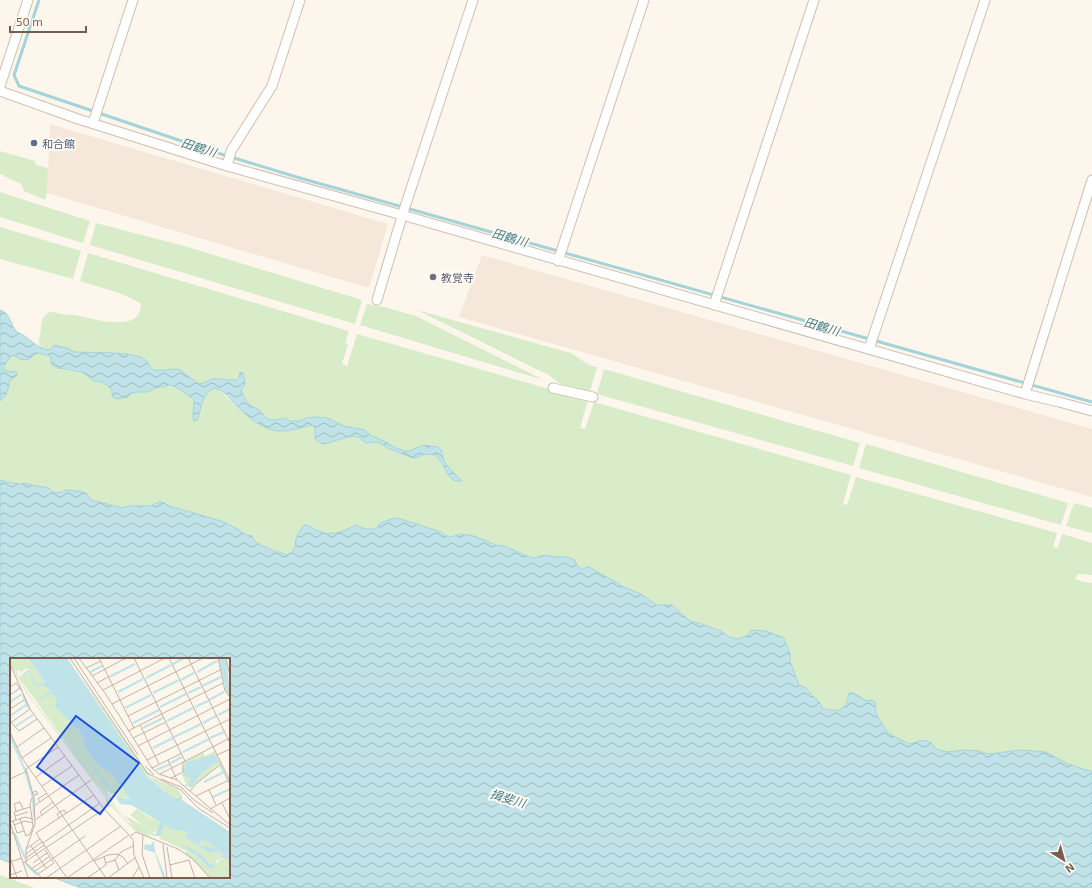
<svg xmlns="http://www.w3.org/2000/svg" width="1092" height="888" font-family="'Exo 2','Noto Sans JP',sans-serif">
<style>
.residential{fill:#f5e8da}
.green{fill:#d8ecc9}
.water{fill:url(#water-waves);stroke:#a5d3da}
.lines{fill:none;stroke-linecap:round;stroke-linejoin:round}
.stream{stroke:#a5d3da;stroke-width:3}
.street-casing{stroke:#d1beb0;stroke-width:11}
.street{stroke:#fff;stroke-width:9}
.service-dot{fill:#5c6f8a;stroke:#fffaf3;stroke-width:1.5}
.worship-dot{fill:#6b7280;stroke:#fffaf3;stroke-width:1.5}
.labels{text-anchor:middle;dominant-baseline:central;stroke-width:4;stroke-linejoin:round;paint-order:stroke}
.service-label{font-size:11px;fill:#4e5e75;stroke:#fffaf3;text-anchor:start}
.worship-label{font-size:11px;fill:#5b616d;stroke:#fffaf3;text-anchor:start}
.water-label{font-size:12px;font-style:italic;fill:#437c86;stroke:#fffaf3}
.inset-river{fill:none;stroke:#bfe3e8;stroke-width:2}
.inset-road{fill:none;stroke:#c5b3a7;stroke-width:1}
.view{fill:#1d4ed8;fill-opacity:0.15;stroke:#1d4ed8;stroke-width:2}
.inset-edge{fill:none;stroke:#7a5c4d;stroke-width:2}
</style>
<defs>
<pattern id="water-waves" width="16" height="10" patternUnits="userSpaceOnUse"><rect width="16" height="10" fill="#bfe3e8"/><path d="M0 5q4-4 8 0t8 0" fill="none" stroke="#a0bbbe"/></pattern>
</defs>
<rect width="100%" height="100%" fill="#fdf6ec"/>
<path class="residential" d="M50,124l338,100 -19,64 -322,-95z
M482,255l610,174v68l-633,-180z"/>
<path class="green" d="M0,151l35,10 1,4 12,3 -1,25 -2,7 -21,-9 -3,-7 -21,-10z
M0,192l90,29 -7,22 -83,-26z
M96,223l88,23 178,54 -7,24 -265,-79z
M0,227l81,24 -8,28 -73,-20z
M88,253l261,78 -4,12 3,1 -6,20 5,2 10,-32 231,66 -8,28 5,1 9,-27 257,73 -8,29 4,1 9,-28 201,56 -4,14 5,1 4,-14 30,9v32l-14,-1 -3,5 9,3 8,1v188l-10,-2 -16,-6 -20,-11 -26,-2 -31,4 -11,-3 -15,-1 -15,2 -12,-3c-8,-12 -15,-8 -27,-5 -6,-3 -15,-6 -20,-10 -5,-5 -14,-19 -13,-26l-23,-15 -5,3c-4,15 -12,17 -26,12l-7,-11 -6,-5 -3,-4 -7,-2 -9,-25v-8l-3,-10 -39,-8 -10,4 -9,-2 -8,-6 -22,-8 -9,-2 -18,-16h-15l-16,-11 -17,-7 -10,-6 -23,-13 -3,-1c-5,2 -7,2 -11,-1l-2,-6 -8,-3h-11l-16,-1 -6,2 -4,-1 -26,-11 -8,-1 -22,-9 -20,-1 -4,2 -5,-2 -4,-3 -43,-14c-6,1 -11,4 -18,5l-1,4c-8,4 -16,2 -23,-2l-19,9 -15,-2 -13,-7 -12,12c-1,8 -5,22 -16,17 -3,-2 -5,-4 -8,-5 -9,-3 -17,-5 -21,-13l-90,-34c-5,1 -8,4 -13,4 -9,1 -17,-1 -26,2l-32,-8 -5,-7 -9,-2 -12,-1 -6,4 -7,-2 -3,-4 -18,-3 -6,-2 -7,1 -18,-4v-79c7,-5 9,-13 10,-21l5,-4 -9,-5 -3,-3 7,-11 4,-2 6,4 14,-4 3,-2 14,3v6l12,8 19,2 6,5 10,5h4l22,16c2,0 4,-2 6,-3 5,-4 12,-3 18,-3l3,-2 7,-3 12,-2 6,2 15,10 3,4v20l3,-1c5,-14 3,-24 17,-32l4,1 29,27 56,11 9,-2c4,3 4,6 3,10l13,8 16,-5 9,-2 5,1 8,6 11,-1 5,2 5,4 10,5 21,4c6,-4 11,-3 18,-2l7,9 7,13 3,-4 -9,-12 -3,-10 -17,-6 -15,6h-5l-8,-3 -12,-7 -14,-6 -5,-5 -21,-4 -17,-8 -12,-1 -8,1 -8,3h-9l-5,-3 -12,2 -6,-1 -20,-17 -6,-11 2,-15h-4v2l-2,2c-3,0 -6,1 -9,0 -5,0 -11,-2 -16,-1 -4,1 -7,4 -11,5 -4,0 -16,-11 -21,-14 -9,-3 -19,3 -28,-1 -19,-22 -50,-14 -75,-17 -6,0 -12,-2 -18,-3 -7,0 -12,1 -19,-1 -3,-7 1,-15 1,-21 1,-6 2,-11 7,-14 4,-3 8,0 12,1 4,1 10,0 15,1 17,3 66,20 66,-11 -18,-12 -41,-16 -61,-23z
M367,304l17,3 32,9 124,62v1l-180,-54z
M417,310l154,43 18,12 8,2 -7,25 -31,-9 -13,-10 -6,-2z
M604,369l256,74 -7,23 -256,-72z
M866,444l202,59 -7,22 -202,-57z
M1074,503l18,5v25l-26,-7z
M0,875l35,13h-35z"/>
<path class="water" d="M0,310c11,3 10,15 16,21 4,3 8,4 11,7 8,5 14,14 25,11l2,-4 16,4 1,2 5,1c16,1 56,-1 68,7 5,3 5,7 8,10 9,4 19,-2 28,1 5,3 17,14 21,14 4,-1 8,-4 11,-5 6,-1 11,1 16,1 3,1 5,-1 9,0l2,-2 1,-6 3,1 2,10 -4,8 6,11 4,4 7,3 9,10 6,1 12,-2 5,3h9l8,-3 8,-1 12,1 17,8 21,4 5,5 14,6 12,7 8,3h5l15,-6 14,2 3,3 3,11 6,8 12,12c-13,2 -15,-10 -20,-18 -2,-2 -4,-5 -6,-8l-10,-1 -4,1 -6,3 -6,-1 -23,-9 -5,-4 -5,-2 -11,1 -8,-6 -5,-1 -9,2 -16,5 -6,1 -7,-5c0,-6 2,-10 -3,-14 -9,2 -19,5 -28,6 -21,1 -37,-15 -51,-29 -5,-6 -11,-13 -19,-14 -13,7 -12,19 -17,32l-3,1 -1,-4 1,-16 -3,-4 -15,-10 -6,-2 -15,3 -7,4h-10l-8,2 -2,3 -11,2 -5,-3v-7l-10,-7 -8,-1 -12,-9 -24,-4 -6,-3 -1,-3v-6l-14,-3 -9,7 -8,-1 -6,-4 -4,2 -7,11 3,3 11,1v2l-1,2 -6,4c-2,9 -2,15 -10,21z
M0,480l18,4 7,-1 6,2 18,3 3,4 7,1 6,-3 12,1 9,2 5,7 32,8 5,-2h22l9,-4h3l8,4 51,15 9,4 17,10 5,1c1,2 2,4 4,6 3,3 27,12 31,13 11,-6 7,-11 10,-19 2,-5 5,-8 8,-11 5,0 9,4 14,6 15,6 24,0 37,-6 7,4 15,6 23,2l-1,-2c3,-3 16,-7 20,-7l43,14 4,3 5,2 11,-3 13,2 22,9 8,1 26,11 4,1 11,-3 11,2h11l8,3 2,6c4,3 6,3 11,1l3,1 23,13 10,6 17,7 16,11h15l18,16 9,2 22,8 8,6 9,2 10,-4 4,-5 14,1 18,7 6,15v8l9,24 7,3c5,8 13,10 16,20 8,3 20,5 24,-5 2,-3 2,-7 3,-10h4l14,8 4,-1 4,2 1,10 2,5 10,16 21,11c12,-3 19,-8 27,5l12,3 15,-2 15,1 11,3 31,-4 26,2 20,11 16,6 10,2v117h-1011l-29,-11h177v-218h-218v204l-11,-4z"/>
<g class="lines">
<path class="stream" d="M39,0l-25,75 5,11 192,65 89,27 792,224"/>
<g class="street-casing">
<path id="street" d="M0,86l28,-86
M0,91l78,28 149,47 175,49 623,179 34,8 33,9
M93,123l40,-123
M227,166l4,-15 41,-65 28,-86
M558,261l86,-261
M377,300l26,-87 70,-213
M714,305l100,-305
M869,349l116,-349
M553,388l40,9
M1025,394l67,-214"/>
</g>
<use href="#street" class="street"/>
</g>
<circle class="service-dot" cx="34" cy="143" r="4"/>
<circle class="worship-dot" cx="433" cy="277" r="4"/>
<g class="labels">
<g class="service-label">
<text x="42" y="143">和合館</text>
</g>
<g class="worship-label">
<text x="441" y="277">教覚寺</text>
</g>
<g class="water-label">
<text transform="translate(199 147) rotate(18)">田鶴川</text>
<text transform="translate(510 237) rotate(16)">田鶴川</text>
<text transform="translate(822 326) rotate(16)">田鶴川</text>
<text transform="translate(508 798) rotate(17)">揖斐川</text>
</g>
</g>
<g transform="translate(10 658)">
<rect width="220" height="220" fill="#fdf6ec"/>
<path d="M0,0l5,3 -1,-3h14l17,25 -9,1 -9,-16 -7,5v-3l-3,1 2,5 -7,-13 13,26 9,13 44,57 -56,-77 -3,-5 8,-5 7,12 11,2 5,5 7,10 -3,5 26,26 4,6 -1,5 9,14 8,10 8,3 23,30 -14,-3 2,-6 -8,3 -6,-4 17,26 -30,-39 20,28 10,11 14,13 -12,-14 21,12 9,-1 1,7 -6,-3 6,4 -1,2 -8,-3 7,5 -17,-6 -25,-26 -3,1 -3,-10 -78,-103 -17,-31zM58,0l83,119 26,12 5,6 -2,3 -4,1 -11,-7 -22,-21zM127,151l12,8 -2,4 -3,-2 -2,4 -4,-8 -4,3 -4,-3zM155,167l22,7 -2,5 24,16 10,-1 4,4 -8,5 -3,4 -10,-10 2,6 -4,-2 9,9 5,-2 8,-9 8,3v18h-19l-27,-26h4l-29,-14 1,-2 14,7 -14,-7zM193,180l10,8 3,3h-7l-11,-6 2,-3 3,1z" fill="#d8ecc9"/>
<path d="M126,157l6,4v4l2,-5 3,3 2,-4 11,5 -3,8 -3,2 -1,-2 1,-4 -4,2 -8,-3 -8,-7z" fill="#d8ecc9"/>
<path d="M205,93l6,12 -30,25 -7,-3 2,-1 -4,-9 2,-13 19,-10 2,4z" fill="#d8ecc9"/>
<path d="M18,0h39l79,117 19,17 11,7 6,-3v4l48,32v28l-8,-3 -6,4 -2,7h-5l-14,-14 -16,-10 7,3v-2l16,10 9,10 12,-10 -4,-3 -10,1 -24,-16 2,-5 -16,-3 -6,-4 -5,11h-5l5,-14 -29,-17 -11,-1 -7,-12 -11,-10 1,-4 -3,-2 -6,-7v-3l19,26 6,-1 -3,4 1,2 14,3 -23,-30 -8,-3 -8,-10 -9,-14 1,-5 -4,-6 -26,-26 3,-5 -7,-10 -5,-5 -11,-1 -6,-13 -7,3 7,-5 8,14 9,-1zM193,181l10,7 3,3 -18,-5 4,-4 3,5zM208,0h7l2,6 3,32 -4,-5zM203,96l7,9h-5l-14,10 -10,15 -3,-3 3,-7 -8,-2 3,-15 3,1zM144,183l1,10 11,27h-3l-8,-25 -11,-4 1,-5 5,1z" fill="#bfe3e8" fill-rule="evenodd"/>
<path class="inset-river" d="M163,6l11,-6M80,14l12,-6M187,14l20,-11M99,19l26,-13M136,20l25,-13M171,22l13,-7M192,28l19,-9M108,34l25,-13M143,35l26,-13M178,35l13,-6M13,37l5,13M30,41l11,-7M199,42l15,-8M0,44l12,-8M150,49l26,-13M185,49l13,-6M115,50l26,-13M208,57l12,-6M0,58l16,-11M157,63l26,-13M123,65l26,-13M193,65l13,-7M6,68l17,-11M133,70l20,-10M0,78l15,34 8,28 1,19M164,79l27,-13M200,80l14,-6M143,90l20,-10M173,94l26,-13M161,105l11,-6M210,107l10,19M146,112l14,-6M194,124l20,-10M203,139l17,-8M0,174l5,2 10,24M15,205l12,12"/>
<path class="inset-road" d="M60,0l77,115 34,17 17,18 32,20M64,0l64,97M69,0l26,35 47,75 7,6 18,6 53,45M89,0l35,70M124,0l51,103M159,0l61,123M178,0l42,85M208,0l7,33 5,6M216,0l4,18M0,6l20,45 74,100 25,26 -62,43 -20,-29M76,10l15,-7M82,18l34,-18M87,25l11,-6M0,29l6,-4 6,8M93,32l62,-32M0,37l10,-7M102,46l91,-46M0,51l14,-9M118,58l92,-46M0,63l9,10 18,-12M2,64l18,-13M130,67l19,39M118,73l95,-48M0,74l12,26 84,120M123,80l33,-16M128,88l92,-47M7,89l27,-19M207,97l13,-6M12,100l29,-20M137,102l83,-41M158,102l14,-7M135,108l9,9M142,110l16,-8 9,20M150,116l70,-36M26,119l29,-21M161,120l12,-6v-10M0,121l17,-8M151,121l20,8 13,13M32,128l30,-20M199,132l7,15M180,133l7,-8 24,-19M22,135l4,-2 2,3 -4,1M186,138l33,-16M184,142l19,13M30,144l-2,-3 9,-6M212,145l8,16M24,148l45,-31M200,151l20,-11M6,153l-2,-7 6,-2 3,7M32,157l-2,-3 13,-10M5,158l13,-4M49,160l-2,-4 3,-2 4,-2 2,3M10,161l6,17 4,-2 3,-8 -3,-22 2,-6M6,162l-2,-8 16,-5M25,162l56,-40M3,163l4,12 7,-2M0,164l18,56M0,164l15,-5 8,2M4,167l11,-4 8,2M26,175l58,-38M26,175l11,16M133,177l-1,19 8,24M120,178l6,-4 42,17 15,10 17,19M120,178l3,4 1,15 10,23M33,185l57,-40M153,186l4,34M21,188l15,22M157,189l5,31M16,191l14,-10M16,196l16,-12M0,199l7,21M16,200l18,-13M105,202l6,-8 12,-6M84,203l14,-6 9,-1 6,3 5,7M0,204l12,-4M13,205l81,-54M23,205l14,-10M96,205l9,-3 4,10M160,207l19,-5 6,18M21,211l18,-12M25,213l50,-35M28,216l16,-11 -9,-13M0,217l12,-4M32,220l-16,-15v-14l9,-25 -1,-26 -8,-29 32,-22M36,220l75,-52M77,220l19,-13 -2,-9M98,220l27,-20M122,220l7,-11"/>
<path class="view" d="M66,58l63,47 -39,51 -63,-47z"/>
<rect width="220" height="220" class="inset-edge"/>
</g>
<g transform="translate(1064 860) rotate(143)" stroke="#fffaf3" stroke-width="3" paint-order="stroke">
<path d="M0-3L7 15L0 10L-7 15Z" fill="#7a5c4d"/>
<text y="-6" font-size="11" font-weight="bold" text-anchor="middle" fill="#7a5c4d">N</text>
</g>
<path d="M10 26v6h76v-6" fill="none" stroke="#7a5c4d" stroke-width="2"/>
<text x="16" y="26" font-size="12" fill="#7a5c4d" stroke="#fffaf3" stroke-width="3" paint-order="stroke">50 m</text>
</svg>
